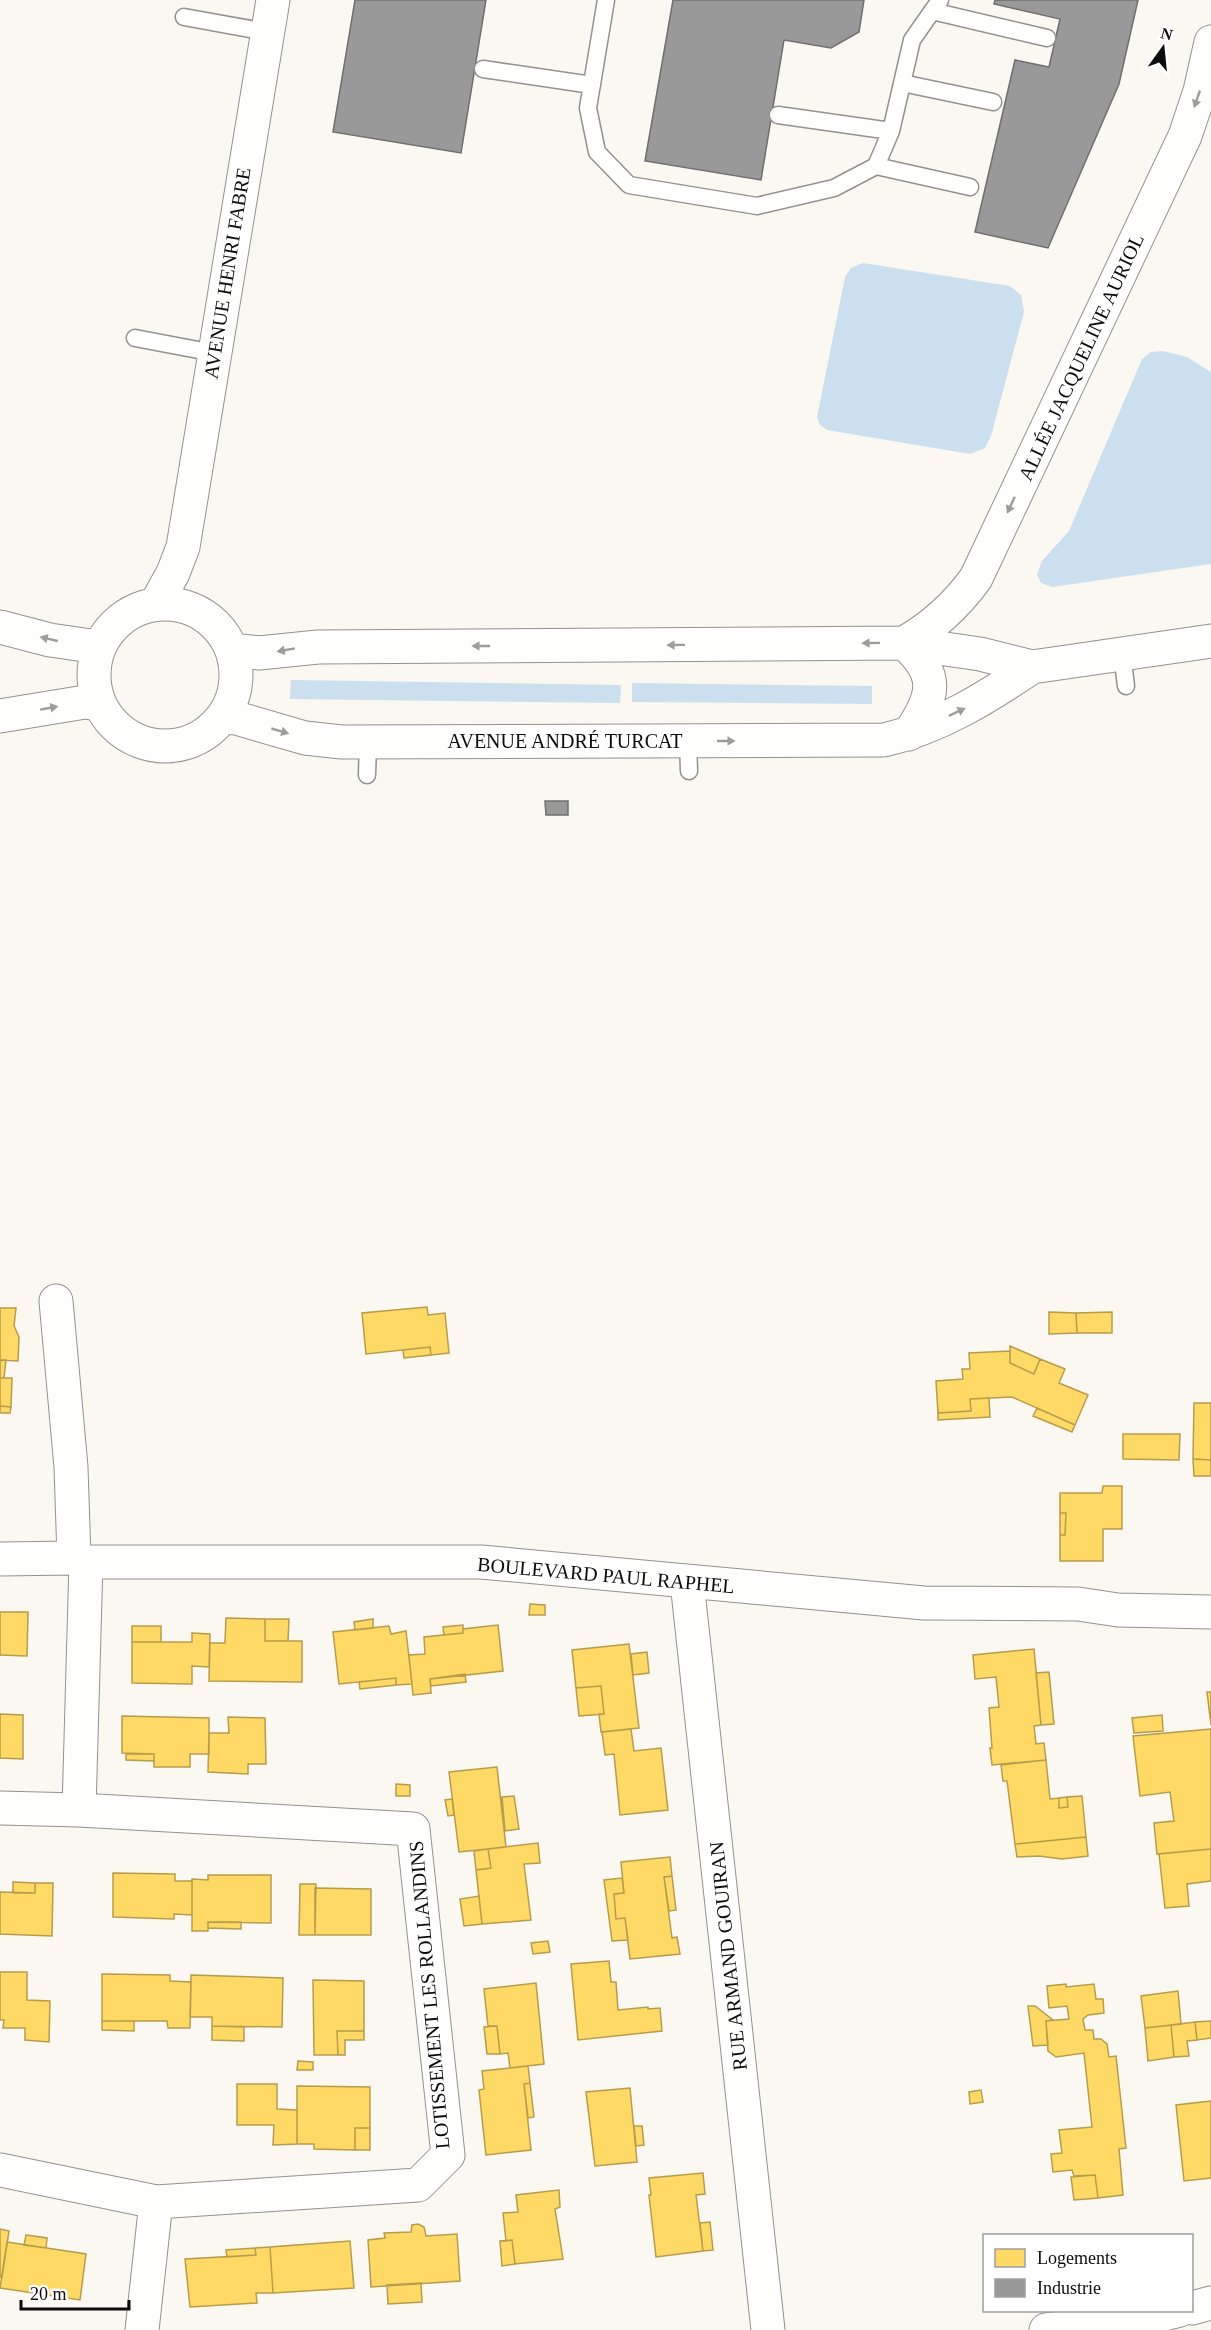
<svg xmlns="http://www.w3.org/2000/svg" width="1211" height="2330" font-family="'Times New Roman',serif">
<style>
.water{fill:#ccdfef}
.homes{fill:#ffd966;stroke:#b69c4b;stroke-width:1.5}
.industry{fill:#999;stroke:#6f6f6f;stroke-width:1.5}
.lines{fill:none;stroke-linecap:round;stroke-linejoin:round}
.service-casing{stroke:#93928f;stroke-width:19}
.minor-casing{stroke:#93928f;stroke-width:35}
.service{stroke:#fefefd;stroke-width:16}
.minor{stroke:#fefefd;stroke-width:33}
.oneway{fill:#9d9d9d}
.labels{text-anchor:middle;dominant-baseline:central;stroke-width:6;stroke-linejoin:round;paint-order:stroke}
.street-label{font-size:20px;fill:#0c0c0c;stroke:#fff}
</style>
<rect width="100%" height="100%" fill="#faf8f0"/>
<path class="water" d="M863,263l147,23 11,9 3,17 -33,124 -6,12 -15,6 -143,-24 -7,-5 -3,-8 28,-140 6,-9z
M1163,351l24,6 24,15v192l-159,23 -11,-4 -4,-8 5,-14 27,-30 73,-172 9,-7z
M291,680l330,5 -1,18 -330,-4z
M632,683l240,3v18l-240,-2z"/>
<path class="homes" d="M427,1307l1,8 17,-2 4,40 -18,2 -1,-8 -64,7 -4,-41z
M0,1308h16l-2,18 5,11 -1,24 -18,-1z
M1049,1312l27,1 1,20 -28,1z
M1112,1312v21h-35l-1,-20z
M1010,1346l30,13 -6,15 -24,-11z
M430,1347l1,8 -27,3 -1,-8z
M1010,1351v12l24,11 6,-15 25,10 -6,14 29,12 -13,30 -63,-28 -42,2 1,12 -33,2 -2,-32 27,-2 -1,-10h8l-1,-16z
M0,1360h6l-2,18h-4z
M0,1378h12l-1,29 -11,-1z
M989,1398l1,19 -52,3v-7l33,-2 -1,-12z
M1194,1403h17v57l-18,-1z
M0,1406l11,1 -1,6h-10z
M1037,1408l38,17 -3,7 -39,-16z
M1123,1434h57l-1,26 -56,-1z
M1193,1459l18,1v16h-17z
M1103,1486h19v43h-19v32h-43v-26h5l1,-22h-6v-20h42z
M1060,1513h6l-1,22h-5z
M530,1604l15,1v10h-16z
M0,1612h28l-1,44 -27,-1z
M226,1618l39,1v22h37v41l-93,-1 1,-38h15z
M265,1619h24l-1,22h-23z
M373,1619v9l-18,2 -1,-8z
M463,1625v8l-19,2 -1,-8z
M498,1625l5,46 -73,8 1,14 -18,2 -4,-40 16,-1 -1,-17 39,-4v-4z
M132,1626h29v16h-29z
M389,1626l2,8 15,-3 6,53 -16,1v-7l-57,6 -6,-52z
M192,1633l18,1 -1,33 -17,-1v18l-60,-1v-41h60z
M629,1644l10,84 -38,4 -2,-18h5l-3,-28 -25,2 -4,-38z
M1034,1649l7,76 -7,1 2,18 8,-1 2,17 -54,5 -2,-17h2l-3,-40 10,-1 -3,-30 -21,2 -2,-24z
M647,1652l2,21 -16,2 -2,-21z
M1049,1672l5,52 -13,1 -5,-52z
M465,1674l1,8 -35,4 -1,-7z
M396,1678v7l-36,4 -1,-7z
M601,1686l3,28 -25,2 -3,-28z
M1207,1692h4v33z
M0,1714l23,1v44l-23,-1z
M1162,1715l1,16 -29,2 -2,-15z
M122,1716l87,2v36h-19v13h-36v-13l-32,-1z
M228,1717l37,1 1,46h-18v10l-40,-2 1,-39h20z
M631,1729l3,22 27,-3 7,62 -48,5 -6,-61 -9,1 -3,-23z
M1211,1729v120l-54,5 -3,-31 20,-2 -4,-29 -30,4 -7,-60z
M126,1754h28v7l-28,-1z
M1046,1760l4,39 9,-1v10l9,-1 -1,-10 15,-1 4,41 -71,7 -8,-63h-4l-2,-16z
M497,1767l9,80 -47,5 -10,-80z
M396,1784l14,1v11h-14z
M514,1796l5,33 -14,2 -3,-34z
M1067,1797l1,10 -9,1v-10z
M452,1799l2,16 -6,1 -3,-16z
M1086,1837l2,19 -26,3 -23,-3 -22,1 -2,-13z
M538,1843l2,20 -16,1 7,56 -49,4 -6,-54 15,-2 -3,-19z
M488,1849l3,19 -15,2 -2,-19z
M1211,1849v32l-24,3 2,22 -24,2 -6,-54z
M670,1857l2,19 -8,1 8,61 5,-1 3,17 -50,5 -5,-41 -9,1 -2,-25 10,-1 -3,-31z
M113,1873l62,1v7h17v34l-18,-1v5l-61,-2z
M208,1875h63v48l-63,-1v9h-16v-52l16,1z
M672,1876l4,34 -7,1 -5,-34z
M622,1878l2,15 -10,1 2,25 9,-1 3,22 -16,1 -8,-61z
M13,1882l22,1v10h-22z
M35,1883h18l-1,53 -52,-2v-42l35,1z
M300,1884h16l-1,51h-16z
M315,1888l56,1v46h-56z
M479,1896l3,28 -18,2 -4,-27z
M208,1922h33v7l-33,-1z
M548,1941l2,11 -17,2 -2,-11z
M609,1961l2,21h5l2,28 30,-3v2l12,-1 2,23 -84,9 -7,-76z
M0,1972h27v28l23,1 -1,41 -24,-2v-12h-22l1,-8h-4z
M102,1974l68,1v6l21,1 -1,46h-22l-1,-7h-65z
M191,1975l92,3 -1,49 -70,-1v-9h-22z
M313,1980l51,1v50h-27l1,24h-24z
M536,1983l8,81 -34,4 -2,-15 -8,1 -3,-28h-9l-4,-37z
M1066,1984v3l28,-3 2,15h7l1,14 -16,2 -5,4 2,11h8l1,9h7l6,5 2,13 7,-1 10,92 -7,1 4,46 -25,3 -3,-23 -21,1 -2,-6 -19,2 -2,-18 11,-1 -3,-23 33,-3 -8,-74 -28,4 -8,-6 -2,-30 23,-2 -2,-13 -18,2 -2,-22z
M1178,1991l3,33 -36,4 -4,-32z
M1028,2006h7l18,14 -7,1 2,24 -15,1z
M102,2021h32v10l-32,-1z
M1211,2021v17l-14,2 -2,-18z
M1195,2022l2,18 -10,1 2,15 -15,1 -3,-32z
M1171,2025l3,32 -26,4 -3,-33z
M212,2026l32,1v14l-32,-1z
M497,2026l3,28h-13l-3,-27z
M337,2031h27v9h-19v15h-7z
M298,2061l15,1v8h-16z
M528,2066l2,17 -6,1 7,66 -45,5 -7,-65 5,-1 -2,-18z
M530,2083l4,34 -6,1 -4,-34z
M237,2084h40v25l20,1v34l-24,1 1,-20h-37z
M297,2086l73,1v41h-15v22l-41,-1v-5h-17z
M630,2088l7,74 -42,4 -9,-74z
M981,2090l2,12 -13,2 -1,-12z
M1211,2101v77l-27,3 -8,-76z
M634,2126h8l2,19 -8,1z
M355,2128h15v22h-15z
M703,2173l2,21 -9,1 7,56 -47,6 -7,-62h2l-2,-17z
M1095,2175l3,23 -24,2 -3,-23z
M559,2190l1,17 -5,2 8,50 -48,5 -3,-24 -6,1 -3,-28 15,-1 -2,-17z
M710,2222l3,28 -10,1 -3,-28z
M418,2224l6,3 2,9 31,-2 3,47 -89,6 -3,-47 17,-2 -1,-5 27,-1 1,-7z
M0,2229l9,2 -7,46h-2z
M26,2235l21,3 -1,10 -22,-3z
M512,2240l3,24 -13,2 -2,-25z
M350,2241l4,47 -81,5 -3,-46z
M7,2242l79,12 -6,46 -80,-12z
M270,2247l3,46h-17l1,10 -67,4 -5,-48 71,-4 -1,-7z
M255,2248l1,7 -29,2 -1,-7z
M421,2283l1,19 -34,2 -1,-19z"/>
<path class="industry" d="M355,0h131l-25,153 -128,-21z
M673,0h191l-5,32 -28,16 -47,-8 -23,140 -116,-19z
M995,0h143l-19,84 -71,164 -73,-16 40,-172 34,7 11,-48 -66,-15z
M545,801h23v14h-22z"/>
<g class="lines">
<g class="service-casing">
<path id="service" d="M606,0l-18,108 9,44 32,33 128,21 77,-18 42,-22 15,-35 21,-91 28,-40
M932,11l115,27
M184,17l83,15
M483,69l109,16
M902,83l91,19
M778,115l113,16
M876,166l94,21
M135,338l79,15
M1122,654l4,32
M688,741l1,30
M367,775l1,-33"/>
</g>
<g class="minor-casing">
<path id="minor" d="M94 675a71 71 0 1 1 142 0a71 71 0 1 1-142 0Z
M156,604l17,-31 10,-26 90,-547
M0,627l50,13 48,7
M232,650l27,3 59,-6 586,-4 76,11 52,13 179,-26
M0,716l85,-14 13,2
M224,717l12,1 69,20 37,4 542,-2c54,-12 102,-42 148,-73
M909,734c25,-37 32,-59 -5,-91 30,-17 52,-37 72,-65l209,-442 15,-45 11,-49
M56,1301l15,166 3,91
M0,1559l74,-1 12,4h395l443,41 154,1 40,6 93,2
M687,1582l81,748
M0,1808l79,2 7,-248
M79,1810l334,19 35,326 -30,30 -262,17
M0,2170l156,32 -14,128
M1192,2308l19,-5
M1046,2330l102,-12 32,-8"/>
</g>
<use href="#service" class="service"/>
<use href="#minor" class="minor"/>
</g>
<defs><path id="oneway-solid" d="M-6-.8H1V-3.2L6.5 0L1 3.2V.8H-6Z" transform="scale(1.5)"/></defs>
<g class="oneway">
<use href="#oneway-solid" transform="translate(1197 99) rotate(109)"/>
<use href="#oneway-solid" transform="translate(1011 505) rotate(115)"/>
<use href="#oneway-solid" transform="translate(49 639) rotate(-167)"/>
<use href="#oneway-solid" transform="translate(871 643) rotate(179)"/>
<use href="#oneway-solid" transform="translate(676 645) rotate(179)"/>
<use href="#oneway-solid" transform="translate(481 646) rotate(180)"/>
<use href="#oneway-solid" transform="translate(286 650) rotate(170)"/>
<use href="#oneway-solid" transform="translate(49 708) rotate(-10)"/>
<use href="#oneway-solid" transform="translate(957 712) rotate(-25)"/>
<use href="#oneway-solid" transform="translate(280 731) rotate(16)"/>
<use href="#oneway-solid" transform="translate(726 741)"/>
</g>
<g class="labels">
<g class="street-label">
<text transform="translate(227 273) rotate(-81)">AVENUE HENRI FABRE</text>
<text transform="translate(1081 357) rotate(-65)">ALLÉE JACQUELINE AURIOL</text>
<text x="565" y="741">AVENUE ANDRÉ TURCAT</text>
<text transform="translate(606 1575) rotate(5)">BOULEVARD PAUL RAPHEL</text>
<text transform="translate(728 1956) rotate(-96)">RUE ARMAND GOUIRAN</text>
<text transform="translate(429 1995) rotate(-95)">LOTISSEMENT LES ROLLANDINS</text>
</g>
</g>
<rect x="983" y="2234" width="210" height="78" fill="#ffffff" stroke="#9e9e9e" stroke-width="1.5"/>
<rect x="995" y="2249" width="30" height="18" fill="#ffd966" stroke="#9e9e9e" stroke-width="1.5"/>
<text x="1037" y="2264" font-size="18" fill="#0c0c0c">Logements</text>
<rect x="995" y="2279" width="30" height="18" fill="#999999" stroke="#9e9e9e" stroke-width="1.5"/>
<text x="1037" y="2294" font-size="18" fill="#0c0c0c">Industrie</text>
<g transform="translate(1163 48) rotate(15)" stroke="#ffffff" stroke-width="4.5" paint-order="stroke">
<path d="M0-4.5L10 22L0 15L-10 22Z" fill="#0c0c0c"/>
<text y="-9" font-size="16" font-weight="bold" text-anchor="middle" fill="#0c0c0c">N</text>
</g>
<path d="M21 2300v9h108v-9" fill="none" stroke="#0c0c0c" stroke-width="3"/>
<text x="30" y="2300" font-size="18" fill="#0c0c0c" stroke="#ffffff" stroke-width="4.5" paint-order="stroke">20 m</text>
</svg>
